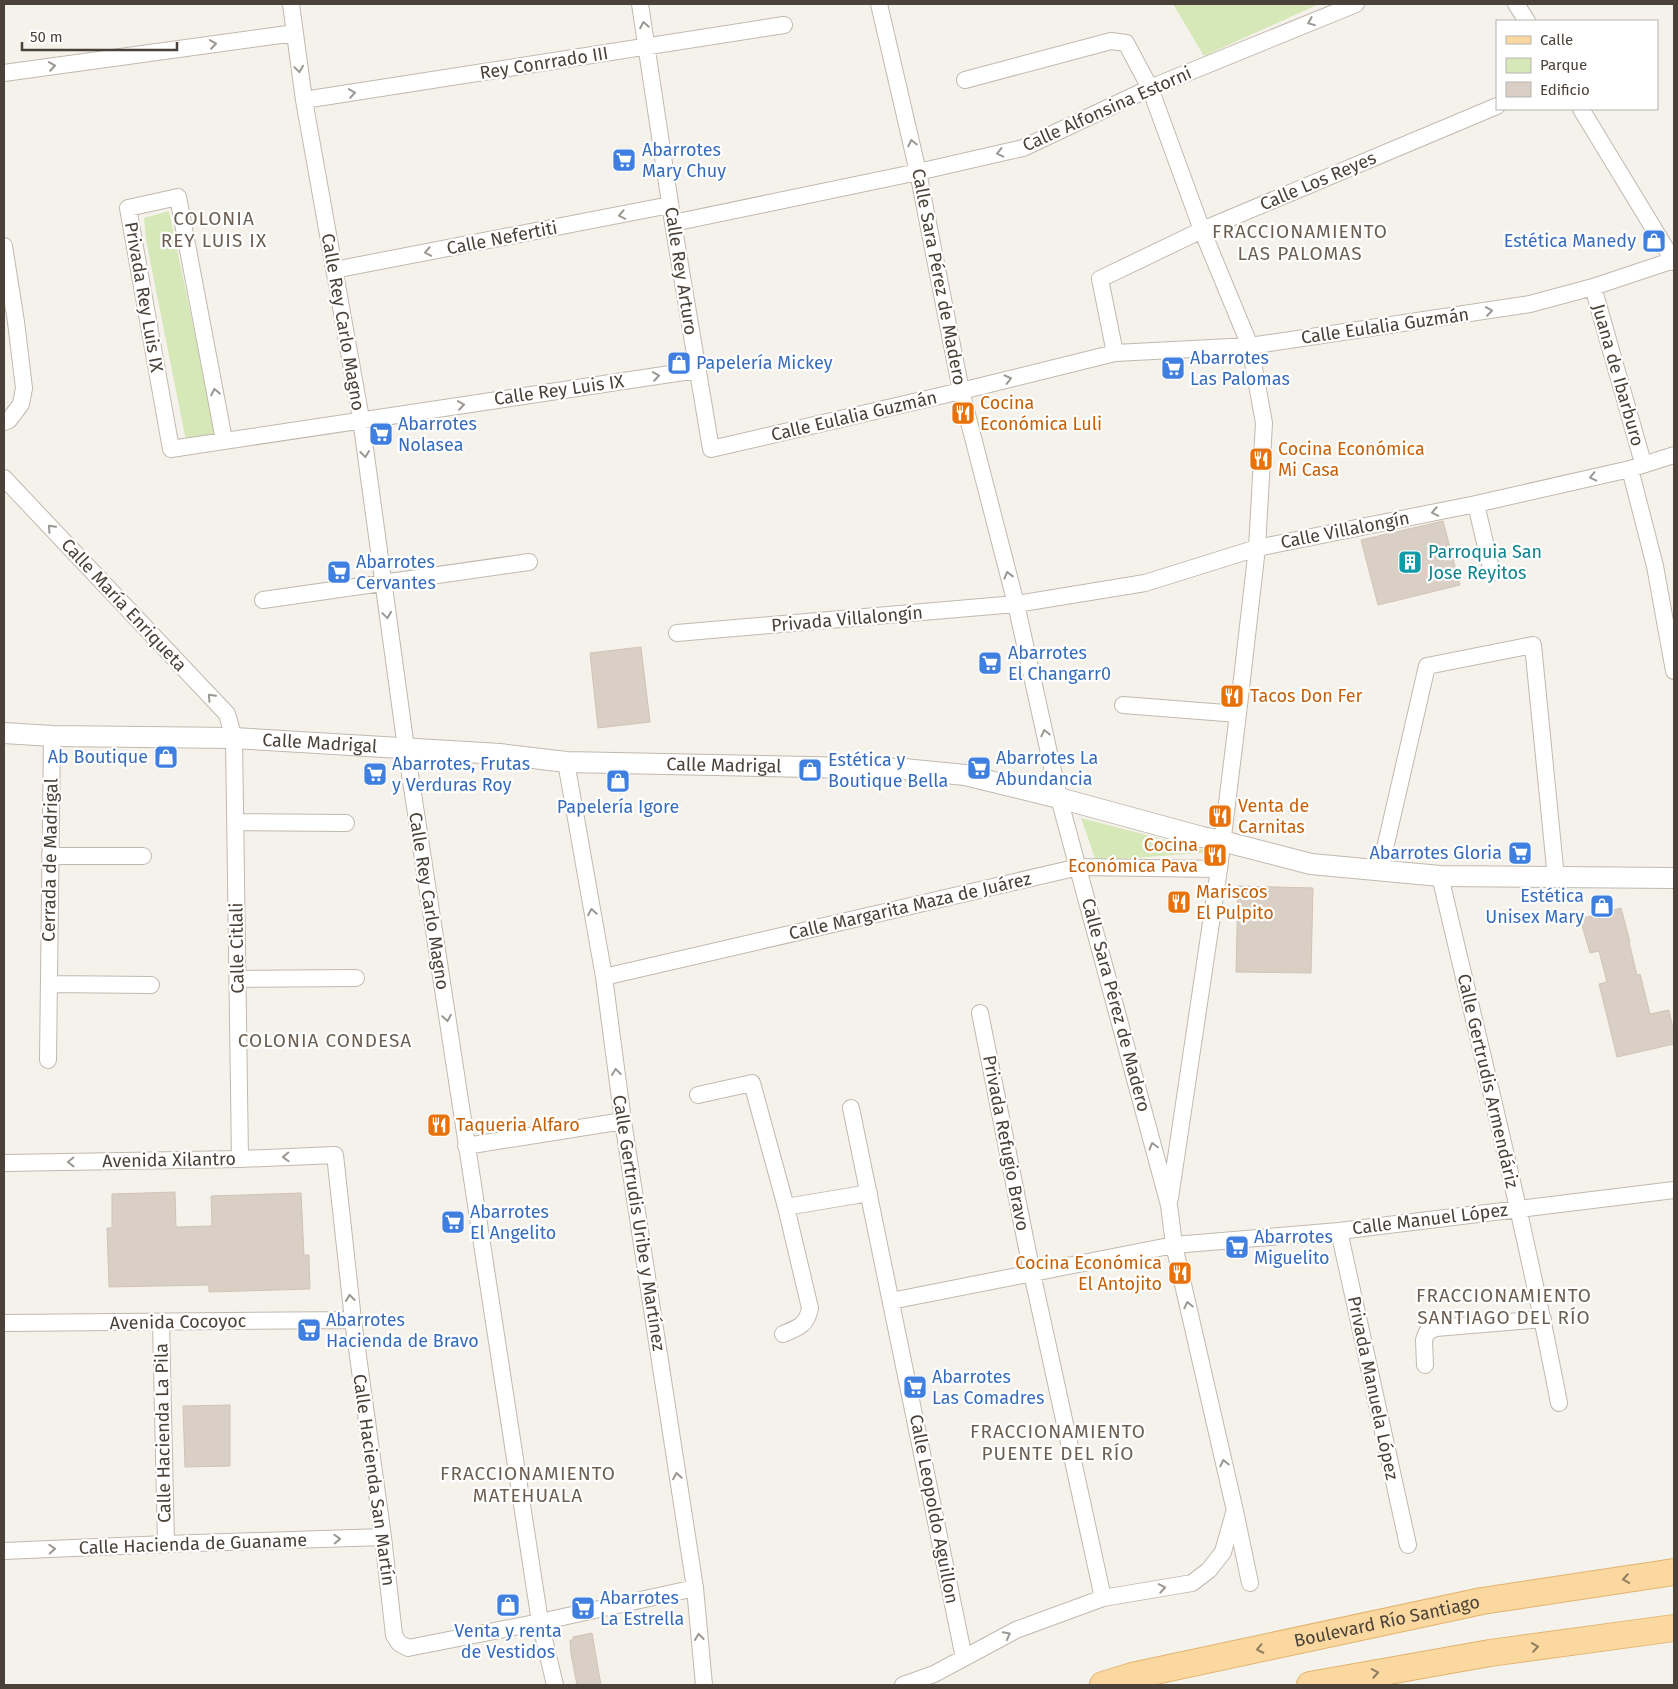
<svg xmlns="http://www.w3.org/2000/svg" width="1678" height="1689" font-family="'Fira Sans',sans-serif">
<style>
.green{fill:#d6e8b7}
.building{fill:#dacfc4;stroke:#d1c4b5}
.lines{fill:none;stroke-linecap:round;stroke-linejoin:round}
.minor-casing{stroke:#c1b9ae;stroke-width:18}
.tertiary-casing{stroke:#c1b9ae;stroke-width:22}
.primary-casing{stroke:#e1b46f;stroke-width:28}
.minor{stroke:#fff;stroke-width:16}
.tertiary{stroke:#fff;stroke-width:20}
.primary{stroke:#fbd89f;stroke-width:26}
.oneway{stroke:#9b9792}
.oneway2{stroke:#917e62}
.labels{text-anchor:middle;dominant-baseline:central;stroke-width:4.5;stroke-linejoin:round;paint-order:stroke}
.street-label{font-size:18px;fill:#4a4239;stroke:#fff}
.shop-label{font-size:18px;fill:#366cbe;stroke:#fff;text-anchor:start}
.food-label{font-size:18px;fill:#c56008;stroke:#fff;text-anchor:start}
.culture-label{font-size:18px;fill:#0d838f;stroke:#fff;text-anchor:start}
.neighbourhood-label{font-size:19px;letter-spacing:1px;fill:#6c5f51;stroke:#fff}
</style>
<rect width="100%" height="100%" fill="#f5f2ec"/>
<path class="green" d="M1173,4h146l-115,52z
M169,211l47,224 -30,6 -40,-201 -2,-22z
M1081,818l131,34 -116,9z"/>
<path class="building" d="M1443,521l17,64 -82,20 -17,-65z
M641,647l9,75 -52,6 -8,-75z
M1238,886l75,2 -2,85 -75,-1z
M1621,908l9,34h-1l8,33 3,-1 10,40 19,-4 5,23v11l-57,13 -18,-73 8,-2 -8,-31 -9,2 -10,-34z
M175,1192l1,35 36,-1 -1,-30 90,-3 3,62h5l1,34 -101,3v-7l-100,2 -2,-59h5v-34z
M230,1405v61l-45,1 -2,-61z
M592,1633l9,52h-24l-6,-31 -1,-14h3v-3z"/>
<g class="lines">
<g class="minor-casing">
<path id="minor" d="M291,4l13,96 57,319 45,329 134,874 15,63
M640,4l33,219 38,226 250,-58 154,-38 135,-7 280,-42 63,-17 81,-27
M879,4l39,168 43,219 55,213 43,194 110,407 5,40 61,266 15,72
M1516,4l11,17
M4,73l291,-40
M965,80l146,-39 15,2 24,45 52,142 48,116 14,77 -7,125 -19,166 -19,155 -49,329
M304,100l480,-75
M1581,109l93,153
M673,223l245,-51 105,-24 127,-60 206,-84
M4,246l12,76 8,66 -3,16 -12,16 -5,2
M334,270l336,-65
M1593,287l50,176
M1115,353l-15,-74 102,-49 295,-124
M224,440l-46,-243 -50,11 43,241 526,-79
M1630,469l25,97 19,105
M4,478l223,236 7,24 6,421
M1476,504l16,69
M263,600l266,-38
M677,633l339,-29 129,-21 112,-35 219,-44 154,-35 44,-14
M1123,705l115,9
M566,762l38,215 19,144 72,467 9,97
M235,822l111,1
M50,856h93
M1380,870l47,-204 106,-21 23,233
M1440,876c41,175 85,350 119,527
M604,977l475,-110 140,2
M238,979l118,-1
M49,984l102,1
M980,1013l52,260 71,325
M48,1060l4,-324
M698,1095l54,-12 34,124 24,101c-3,17 -12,20 -27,26
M851,1108l113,550
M466,1146l157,-25
M4,1163l236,-4 95,-4 18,165 30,217 11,98 5,8 9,5 132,-26 155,-34
M786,1207l83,-14
M1339,1231l69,314
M891,1301l283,-56 165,-14 335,-41
M161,1322l5,222
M4,1323l349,-3
M1425,1365l-1,-25 3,-8 9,-4 107,-9
M4,1551l162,-7 217,-7
M903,1685l31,-11 82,-44 87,-32 89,-15 17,-13 14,-18 11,-39"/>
</g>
<g class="tertiary-casing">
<g id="tertiary">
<path id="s1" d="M4,733l48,3 182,2 266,16 66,8 338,7 61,6 94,23 143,39 20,4 89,23 129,12 234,2"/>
</g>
</g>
<g class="primary-casing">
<g id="primary">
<path id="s2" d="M1103,1685l29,-9 350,-75 192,-29"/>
<path d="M1310,1685l180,-32 184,-25"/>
</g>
</g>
<use href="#minor" class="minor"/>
<use href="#tertiary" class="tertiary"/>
<use href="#primary" class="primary"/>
</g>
<defs><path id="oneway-chevron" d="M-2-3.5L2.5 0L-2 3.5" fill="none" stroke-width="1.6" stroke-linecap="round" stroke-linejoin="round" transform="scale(1.25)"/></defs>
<g class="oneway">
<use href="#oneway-chevron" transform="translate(1311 22) rotate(158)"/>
<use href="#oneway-chevron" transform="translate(644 25) rotate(-100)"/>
<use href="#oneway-chevron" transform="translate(213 44) rotate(-8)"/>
<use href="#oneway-chevron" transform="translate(52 66) rotate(-8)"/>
<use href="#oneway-chevron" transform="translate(299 69) rotate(82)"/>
<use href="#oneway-chevron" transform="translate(352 93) rotate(-9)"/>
<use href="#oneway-chevron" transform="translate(912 143) rotate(-103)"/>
<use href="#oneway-chevron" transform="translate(1000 153) rotate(167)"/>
<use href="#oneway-chevron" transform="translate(622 215) rotate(169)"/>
<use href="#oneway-chevron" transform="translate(428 252) rotate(169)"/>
<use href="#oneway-chevron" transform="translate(1489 311) rotate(-8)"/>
<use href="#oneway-chevron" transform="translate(656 376) rotate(-8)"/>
<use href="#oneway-chevron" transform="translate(1008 379) rotate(-14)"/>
<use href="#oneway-chevron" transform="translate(215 392) rotate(-101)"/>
<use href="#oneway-chevron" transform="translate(461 405) rotate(-8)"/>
<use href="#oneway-chevron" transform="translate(365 454) rotate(83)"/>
<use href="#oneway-chevron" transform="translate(1593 477) rotate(167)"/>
<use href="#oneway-chevron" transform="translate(1435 512) rotate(169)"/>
<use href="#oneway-chevron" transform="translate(51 528) rotate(-133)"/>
<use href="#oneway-chevron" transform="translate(1008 575) rotate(-104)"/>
<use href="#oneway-chevron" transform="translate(387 615) rotate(82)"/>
<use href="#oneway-chevron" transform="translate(211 697) rotate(-133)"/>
<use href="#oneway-chevron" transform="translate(1045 733) rotate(-103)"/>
<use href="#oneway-chevron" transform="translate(592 912) rotate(-100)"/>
<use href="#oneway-chevron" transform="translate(447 1018) rotate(81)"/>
<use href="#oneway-chevron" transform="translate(616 1072) rotate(-97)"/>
<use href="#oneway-chevron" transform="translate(1153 1146) rotate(-105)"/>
<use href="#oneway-chevron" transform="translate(286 1157) rotate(178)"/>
<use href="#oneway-chevron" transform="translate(71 1162) rotate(179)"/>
<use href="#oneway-chevron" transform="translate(350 1298) rotate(-96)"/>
<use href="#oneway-chevron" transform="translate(1188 1305) rotate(-103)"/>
<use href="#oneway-chevron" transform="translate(1224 1463) rotate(-103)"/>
<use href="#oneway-chevron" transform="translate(677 1476) rotate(-99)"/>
<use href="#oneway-chevron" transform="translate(337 1539) rotate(-2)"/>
<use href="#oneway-chevron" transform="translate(52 1549) rotate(-3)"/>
<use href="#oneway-chevron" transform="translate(1162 1588) rotate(-10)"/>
<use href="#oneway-chevron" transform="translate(1007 1635) rotate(-28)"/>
<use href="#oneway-chevron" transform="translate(699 1637) rotate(-96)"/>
</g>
<g class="oneway2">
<use href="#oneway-chevron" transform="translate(1626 1579) rotate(171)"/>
<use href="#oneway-chevron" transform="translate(1535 1647) rotate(-8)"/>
<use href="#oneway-chevron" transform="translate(1260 1649) rotate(168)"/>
<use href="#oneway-chevron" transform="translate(1375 1673) rotate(-10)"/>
</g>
<defs>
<g id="supermarket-square" transform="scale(1.25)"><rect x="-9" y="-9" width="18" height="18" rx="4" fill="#3f7fe0" stroke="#fff"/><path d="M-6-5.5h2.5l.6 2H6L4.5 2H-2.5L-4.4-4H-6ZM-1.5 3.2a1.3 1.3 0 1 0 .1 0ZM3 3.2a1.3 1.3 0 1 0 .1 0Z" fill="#fff"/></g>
<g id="shop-square" transform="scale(1.25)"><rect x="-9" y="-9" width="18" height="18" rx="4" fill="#3f7fe0" stroke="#fff"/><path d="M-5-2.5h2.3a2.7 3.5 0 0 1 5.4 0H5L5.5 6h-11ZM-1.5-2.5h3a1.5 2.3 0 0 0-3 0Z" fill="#fff"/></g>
<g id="restaurant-square" transform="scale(1.25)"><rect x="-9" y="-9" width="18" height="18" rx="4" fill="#e8710a" stroke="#fff"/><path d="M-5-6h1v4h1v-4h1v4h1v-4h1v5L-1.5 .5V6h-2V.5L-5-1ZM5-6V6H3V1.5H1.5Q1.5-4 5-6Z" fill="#fff"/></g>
<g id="building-square" transform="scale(1.25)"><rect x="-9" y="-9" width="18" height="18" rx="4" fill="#0f9aa8" stroke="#fff"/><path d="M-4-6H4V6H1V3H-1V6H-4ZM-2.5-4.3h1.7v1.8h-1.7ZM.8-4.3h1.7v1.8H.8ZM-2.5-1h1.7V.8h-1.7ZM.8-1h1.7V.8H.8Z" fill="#fff"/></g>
</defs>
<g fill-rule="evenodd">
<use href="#supermarket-square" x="624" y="160"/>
<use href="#shop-square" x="1654" y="241"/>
<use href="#shop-square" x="679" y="363"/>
<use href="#supermarket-square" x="1173" y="368"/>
<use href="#restaurant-square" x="963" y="413"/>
<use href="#supermarket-square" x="381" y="434"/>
<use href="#restaurant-square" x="1261" y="459"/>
<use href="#building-square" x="1410" y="562"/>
<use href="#supermarket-square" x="339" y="572"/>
<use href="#supermarket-square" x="990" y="663"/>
<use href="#restaurant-square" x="1232" y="696"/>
<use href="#shop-square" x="166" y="757"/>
<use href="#supermarket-square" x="979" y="768"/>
<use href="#shop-square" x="810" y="770"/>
<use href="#supermarket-square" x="375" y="774"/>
<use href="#shop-square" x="618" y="781"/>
<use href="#restaurant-square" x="1220" y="816"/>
<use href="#supermarket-square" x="1520" y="853"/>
<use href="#restaurant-square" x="1215" y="855"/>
<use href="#restaurant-square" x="1179" y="902"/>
<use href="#shop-square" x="1602" y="906"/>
<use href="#restaurant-square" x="439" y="1125"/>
<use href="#supermarket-square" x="453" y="1222"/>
<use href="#supermarket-square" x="1237" y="1247"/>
<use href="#restaurant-square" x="1180" y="1273"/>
<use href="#supermarket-square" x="309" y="1330"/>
<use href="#supermarket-square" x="915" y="1387"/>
<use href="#shop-square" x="508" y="1605"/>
<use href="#supermarket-square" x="583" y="1608"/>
</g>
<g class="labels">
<g class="street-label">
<text transform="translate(544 63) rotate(-9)">Rey Conrrado III</text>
<text transform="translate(1107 109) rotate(-24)">Calle Alfonsina Estorni</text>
<text transform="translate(1318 181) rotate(-23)">Calle Los Reyes</text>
<text transform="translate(502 238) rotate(-11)">Calle Nefertiti</text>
<text transform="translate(681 271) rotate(81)">Calle Rey Arturo</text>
<text transform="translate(939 277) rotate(79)">Calle Sara Pérez de Madero</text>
<text transform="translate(144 297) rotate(80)">Privada Rey Luis IX</text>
<text transform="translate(343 322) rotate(80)">Calle Rey Carlo Magno</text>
<text transform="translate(1385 326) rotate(-8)">Calle Eulalia Guzmán</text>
<text transform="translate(1618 375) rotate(74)">Juana de Ibarburo</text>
<text transform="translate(559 390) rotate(-8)">Calle Rey Luis IX</text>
<text transform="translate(854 416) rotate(-13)">Calle Eulalia Guzmán</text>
<text transform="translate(1345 530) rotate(-11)">Calle Villalongín</text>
<text transform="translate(124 605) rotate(47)">Calle María Enriqueta</text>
<text transform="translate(847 619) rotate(-5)">Privada Villalongín</text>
<text stroke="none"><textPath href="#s1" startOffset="316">Calle Madrigal</textPath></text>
<text stroke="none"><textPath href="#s1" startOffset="721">Calle Madrigal</textPath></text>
<text transform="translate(50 860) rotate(-89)">Cerrada de Madrigal</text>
<text transform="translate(429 901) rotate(81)">Calle Rey Carlo Magno</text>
<text transform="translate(910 906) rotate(-13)">Calle Margarita Maza de Juárez</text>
<text transform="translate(237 948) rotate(-91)">Calle Citlali</text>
<text transform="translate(1116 1005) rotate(75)">Calle Sara Pérez de Madero</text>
<text transform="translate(1488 1081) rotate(77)">Calle Gertrudis Armendáriz</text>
<text transform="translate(1006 1143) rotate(79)">Privada Refugio Bravo</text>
<text transform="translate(169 1160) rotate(-1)">Avenida Xilantro</text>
<text transform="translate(1430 1219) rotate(-7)">Calle Manuel López</text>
<text transform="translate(639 1223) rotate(81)">Calle Gertrudis Uribe y Martínez</text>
<text transform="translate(178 1322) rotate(-1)">Avenida Cocoyoc</text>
<text transform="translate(1373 1388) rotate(78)">Privada Manuela López</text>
<text transform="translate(163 1433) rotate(-91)">Calle Hacienda La Pila</text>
<text transform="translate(374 1480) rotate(82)">Calle Hacienda San Martín</text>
<text transform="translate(934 1509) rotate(79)">Calle Leopoldo Aguillon</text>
<text transform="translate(193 1544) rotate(-2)">Calle Hacienda de Guaname</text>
<text stroke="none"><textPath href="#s2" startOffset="291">Boulevard Río Santiago</textPath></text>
</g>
<g class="shop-label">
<text x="642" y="150">Abarrotes<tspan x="642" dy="21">Mary Chuy</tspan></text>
<text x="1636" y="241" text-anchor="end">Estética Manedy</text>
<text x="1190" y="358">Abarrotes<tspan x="1190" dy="21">Las Palomas</tspan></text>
<text x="696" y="363">Papelería Mickey</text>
<text x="398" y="424">Abarrotes<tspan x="398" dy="21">Nolasea</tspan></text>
<text x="356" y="562">Abarrotes<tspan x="356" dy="21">Cervantes</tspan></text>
<text x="1008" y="653">Abarrotes<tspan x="1008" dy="21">El Changarr0</tspan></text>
<text x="148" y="757" text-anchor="end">Ab Boutique</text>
<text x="996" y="758">Abarrotes La<tspan x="996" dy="21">Abundancia</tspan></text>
<text x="828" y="760">Estética y<tspan x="828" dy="21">Boutique Bella</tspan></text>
<text x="392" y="764">Abarrotes, Frutas<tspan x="392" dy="21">y Verduras Roy</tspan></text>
<text x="618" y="807" text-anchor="middle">Papelería Igore</text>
<text x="1502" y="853" text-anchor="end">Abarrotes Gloria</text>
<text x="1584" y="896" text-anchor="end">Estética<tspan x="1584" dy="21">Unisex Mary</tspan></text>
<text x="470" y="1212">Abarrotes<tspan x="470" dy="21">El Angelito</tspan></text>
<text x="1254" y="1237">Abarrotes<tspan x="1254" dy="21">Miguelito</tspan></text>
<text x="326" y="1320">Abarrotes<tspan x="326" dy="21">Hacienda de Bravo</tspan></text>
<text x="932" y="1377">Abarrotes<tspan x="932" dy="21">Las Comadres</tspan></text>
<text x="600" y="1598">Abarrotes<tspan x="600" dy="21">La Estrella</tspan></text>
<text x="508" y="1631" text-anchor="middle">Venta y renta<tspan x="508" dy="21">de Vestidos</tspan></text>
</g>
<g class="food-label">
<text x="980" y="403">Cocina<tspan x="980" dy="21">Económica Luli</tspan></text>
<text x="1278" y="449">Cocina Económica<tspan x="1278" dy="21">Mi Casa</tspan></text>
<text x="1250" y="696">Tacos Don Fer</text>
<text x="1238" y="806">Venta de<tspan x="1238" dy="21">Carnitas</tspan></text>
<text x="1198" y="845" text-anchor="end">Cocina<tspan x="1198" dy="21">Económica Pava</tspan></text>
<text x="1196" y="892">Mariscos<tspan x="1196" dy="21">El Pulpito</tspan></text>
<text x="456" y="1125">Taqueria Alfaro</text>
<text x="1162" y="1263" text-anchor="end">Cocina Económica<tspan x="1162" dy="21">El Antojito</tspan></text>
</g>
<g class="culture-label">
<text x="1428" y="552">Parroquia San<tspan x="1428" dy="21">Jose Reyitos</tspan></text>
</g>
<g class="neighbourhood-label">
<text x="214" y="218">COLONIA<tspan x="214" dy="22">REY LUIS IX</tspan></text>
<text x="1300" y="231">FRACCIONAMIENTO<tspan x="1300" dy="22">LAS PALOMAS</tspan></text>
<text x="325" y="1040">COLONIA CONDESA</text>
<text x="1504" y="1295">FRACCIONAMIENTO<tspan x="1504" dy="22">SANTIAGO DEL RÍO</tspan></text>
<text x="1058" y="1431">FRACCIONAMIENTO<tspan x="1058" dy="22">PUENTE DEL RÍO</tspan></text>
<text x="528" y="1473">FRACCIONAMIENTO<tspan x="528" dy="22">MATEHUALA</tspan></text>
</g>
</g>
<rect width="1678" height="1689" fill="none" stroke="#4a4239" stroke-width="10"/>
<rect x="1496" y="20" width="162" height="90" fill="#ffffff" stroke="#b7b3b0"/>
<rect x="1506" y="36" width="25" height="8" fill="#fbd89f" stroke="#b7b3b0"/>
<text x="1540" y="45" font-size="15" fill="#4a4239">Calle</text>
<rect x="1506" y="58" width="25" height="15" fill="#d6e8b7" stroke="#b7b3b0"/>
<text x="1540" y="70" font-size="15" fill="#4a4239">Parque</text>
<rect x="1506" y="82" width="25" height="15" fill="#dacfc4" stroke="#b7b3b0"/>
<text x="1540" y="95" font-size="15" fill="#4a4239">Edificio</text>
<path d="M22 42v8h155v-8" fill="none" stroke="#4a4239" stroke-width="2.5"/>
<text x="30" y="42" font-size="15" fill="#4a4239" stroke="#ffffff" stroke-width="4" paint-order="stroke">50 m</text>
</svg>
